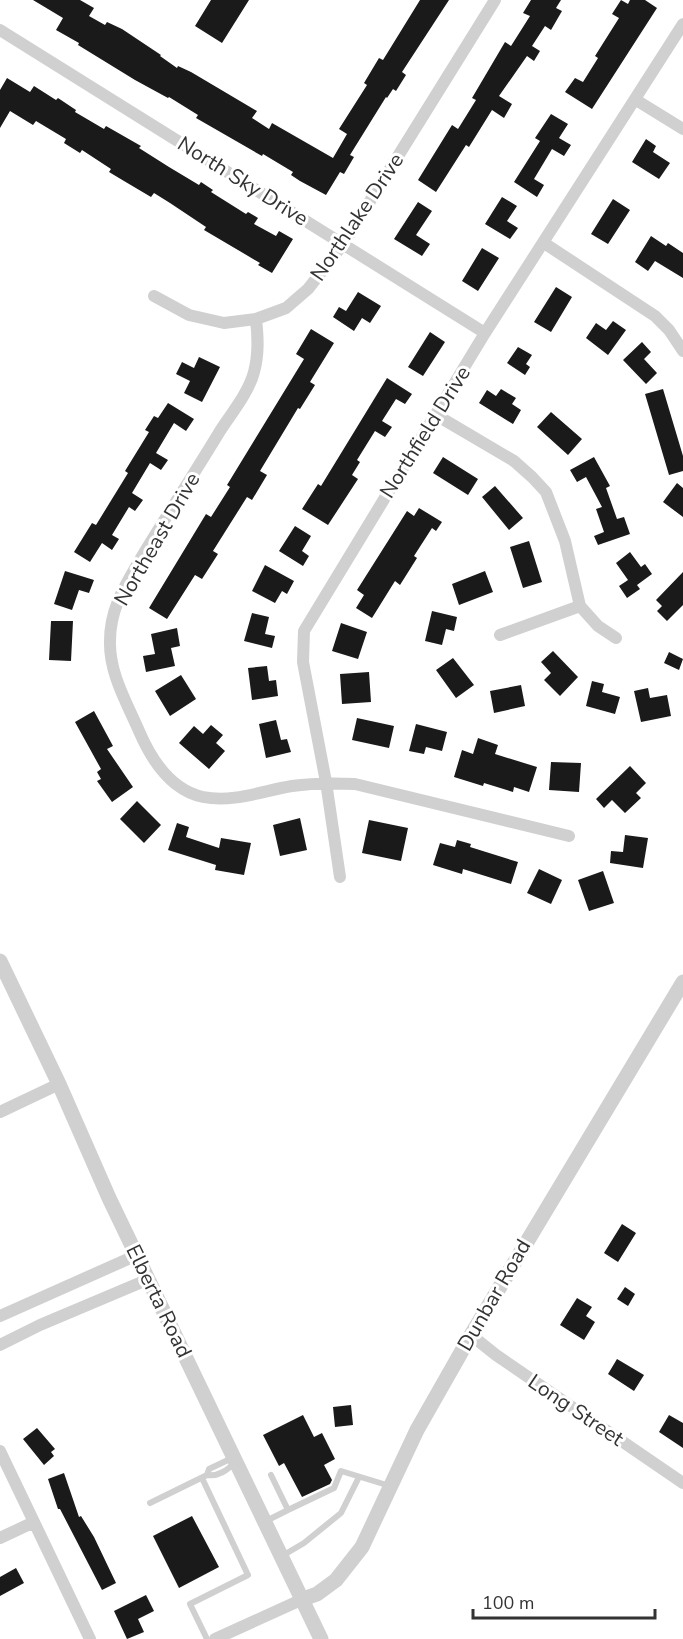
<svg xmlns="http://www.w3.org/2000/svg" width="683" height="1639" font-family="'Nunito Sans',sans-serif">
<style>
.building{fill:#1a1a1a}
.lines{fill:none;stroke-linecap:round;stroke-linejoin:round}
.service{stroke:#d0d0d0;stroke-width:6}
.minor{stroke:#d0d0d0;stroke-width:12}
.tertiary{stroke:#d0d0d0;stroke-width:15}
.labels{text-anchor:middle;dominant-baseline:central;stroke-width:6;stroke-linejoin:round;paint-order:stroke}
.street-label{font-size:21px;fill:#333;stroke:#fff}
</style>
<rect width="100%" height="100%" fill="#fff"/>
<path class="building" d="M33,0h47l14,8 -5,8 16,9 2,-3 15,7 39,26 -1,1 17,12 1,-2 13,6 66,39 -5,7 17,11 3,-6 61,35 14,-24 -8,-5 28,-44 -3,-2 15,-25 4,2 37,-60h29l-47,72 4,3 -10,16 -3,-2 -6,9 -1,-1 -36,58 4,2 -10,17 -4,-2 -14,23 -26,-14 -9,-6 2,-3 -30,-18 -1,2 -66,-38 2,-3 -29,-18 -1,1 -33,-18 -57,-35 1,-2 -23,-13 7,-12z
M211,0h38l-27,43 -27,-17z
M531,0h30l-5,8 6,3 -11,19 -6,-4 -13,20 8,5 -6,10 -7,-5 -28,40 13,8 -8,14 -12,-8 -23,37 -3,-2 -30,47 -18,-12 34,-55 6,4 18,-29 -4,-2 33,-56 6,4 19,-30 -7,-3z
M621,0l7,4 2,-4h15l12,8 -65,101 -27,-17 10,-14 8,4 15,-24 -3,-2 24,-38 -7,-4z
M7,78l23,14 4,-6 22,14 2,-2 18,12 -1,2 29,17 2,-3 35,20 -2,2 30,19 30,18 2,-3 12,8 -2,2 35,22 2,-2 10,6 -4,6 22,12 3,-5 14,8 -21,34 -14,-8 2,-2 -56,-33 2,-3 -36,-24 -16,-10 -3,4 -27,-16 -15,-9 2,-3 -29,-19 -2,3 -16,-10 2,-4 -30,-18 -3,4 -23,-14 -10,17v-38z
M551,114l17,10 -9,14 12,7 -7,11 -12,-7 -18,30 10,6 -7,12 -23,-15 26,-41 -5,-3z
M646,139l10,7 -3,6 17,11 -11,16 -27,-17z
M502,197l15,9 -10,15 11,7 -8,11 -25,-15z
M613,199l17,11 -22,34 -17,-10z
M418,202l14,9 -16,24 14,9 -8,12 -28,-17z
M651,236l15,10 2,-3 15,10v25l-28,-17 -7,10 -13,-9z
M482,248l17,10 -21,33 -16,-10z
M556,287l16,10 -21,35 -17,-10z
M358,292l23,14 -11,17 -8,-5 -8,13 -21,-14 6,-10 7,4z
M613,321l13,9 -18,25 -22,-17 10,-15 10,7z
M311,329l23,14 -24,39 5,3 -15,24 -2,-1 -38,63 7,4 -15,25 -5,-3 -34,54 5,3 -16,25 -7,-4 -28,44 -18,-11 57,-94 5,3 19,-30 -3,-2 77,-126 -8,-5z
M430,332l15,10 -22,34 -15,-9z
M642,342l9,10 -7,7 13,14 -11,11 -23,-24z
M518,347l14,8 -6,9 4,3 -5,8 -18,-12z
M199,357l21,10 -18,35 -18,-9 6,-12 -14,-7 6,-12 12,6z
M387,378l25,16 -7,10 -9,-5 -14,22 10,6 -7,10 -10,-6 -18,29 3,2 -8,13 6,4 -30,46 -26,-16 16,-25 3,2z
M501,389l15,9 -4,6 9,6 -8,14 -34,-21 8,-13 9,6z
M663,389l20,67v15l-14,4 -24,-81z
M168,403l26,16 -8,12 -12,-8 -18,30 12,7 -7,10 -11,-7 -18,30 11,7 -8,11 -6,-4 -17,28 7,4 -7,11 -10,-7 -12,19 -16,-10 18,-29 4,2 32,-52 -3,-2 24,-39 -4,-2 9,-14 4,2z
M551,412l31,27 -14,16 -31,-28z
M443,457l35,22 -10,16 -35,-22z
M594,457l16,29 -4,2 11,31 7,-2 6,17 -32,11 -4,-9 10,-4 -8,-23 6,-2 -16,-30 -9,5 -7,-12z
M677,483l6,5v29l-20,-15z
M495,486l28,32 -14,12 -27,-33z
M419,508l23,14 -6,9 -4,-3 -18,28 3,2 -17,27 -5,-4 -23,37 -16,-10 8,-13 -7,-5 50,-79 7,5z
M295,526l16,10 -9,15 7,5 -6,10 -24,-15z
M529,541l13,41 -19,6 -13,-41z
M630,552l11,15 4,-3 7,10 -15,11 3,4 -13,9 -8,-12 9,-6 -12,-17z
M265,565l29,16 -7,13 -5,-3 -7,12 -23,-12z
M65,571l29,9 -5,13 -10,-3 -7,20 -18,-6z
M485,571l8,21 -34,13 -7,-21z
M683,572v33l-16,16 -10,-10 5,-5 -6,-6z
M432,611l25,6 -3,14 -8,-2 -4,16 -17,-4z
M252,613l17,4 -4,17 10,2 -3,12 -28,-7z
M51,621h22l-2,40 -22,-1z
M341,623l26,9 -9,27 -26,-8z
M177,628l3,18 -9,2 4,18 -29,6 -3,-16 12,-2 -4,-20z
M553,651l25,26 -18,19 -16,-16 7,-7 -10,-11z
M669,652l14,7 -4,11 -15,-7z
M453,658l21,27 -18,13 -20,-28z
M267,666l2,15 7,-1 2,16 -26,4 -4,-32z
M369,672l2,30 -29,2 -2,-30z
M181,675l15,24 -26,17 -15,-25z
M592,681l12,3 -2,8 18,5 -5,17 -29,-8z
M521,685l4,21 -31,7 -4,-22z
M648,688l2,10 17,-3 4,21 -30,6 -7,-31z
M94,711l19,35 -6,3 26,38 -21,15 -15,-21 4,-2 -4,-7 4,-3 -26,-47z
M357,718l37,8 -5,22 -37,-8z
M276,720l5,20 6,-1 4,13 -25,6 -7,-34z
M416,724l31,8 -5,19 -16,-4 -2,7 -15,-3z
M211,725l12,10 -7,8 9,8 -16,18 -30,-26 15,-17 9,8z
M478,738l20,7 -3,9 42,13 -8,25 -15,-5 -1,5 -29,-9 -1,3 -29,-9 8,-27 11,4z
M551,762l30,1 -2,29 -30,-2z
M630,766l16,17 -10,10 5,5 -16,15 -13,-13 -8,8 -8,-9z
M137,801l24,24 -17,18 -24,-24z
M300,818l7,32 -27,6 -7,-31z
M369,820l39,8 -7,33 -39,-8z
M177,823l12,4 -3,10 33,11 2,-10 30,5 -7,32 -29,-5 1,-5 -48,-15z
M625,835l23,3 -5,30 -33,-5 1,-12 12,1z
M457,840l14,4 -1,3 48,15 -7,22 -48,-15 -1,5 -29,-9 7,-22 15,4z
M539,869l23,11 -11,24 -24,-11z
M603,871l11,32 -25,8 -11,-31z
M622,1224l14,9 -18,29 -14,-9z
M625,1287l10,7 -7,12 -11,-7z
M577,1298l15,9 -6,9 9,6 -11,18 -24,-15z
M617,1359l27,16 -10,16 -26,-17z
M351,1405l2,20 -18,2 -2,-20z
M303,1415l11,22 8,-4 13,26 -11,6 8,15 -2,4 -28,13 -18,-34 -5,3 -16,-31z
M669,1415l14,8v25l-24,-16z
M37,1428l18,21 -4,3 3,4 -10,9 -21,-26z
M64,1473l15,44 2,-1 13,21 22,46 -14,7 -42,-81h-2l-10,-30z
M192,1516l27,51 -40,21 -26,-52z
M16,1568l8,15 -24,13v-19z
M146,1595l8,16 -16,8 6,13 -17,7 -13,-28z"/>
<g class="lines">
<path class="service" d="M207,1475l2,-6 19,-9 4,2
M202,1478l46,97 -58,29 17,35
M150,1503l57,-28c10,2 22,-5 27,-13
M288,1510l46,-22 7,-17 49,15
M266,1521l22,-11 -17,-35
M282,1556l22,-13 37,-30 18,-36"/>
<path class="minor" d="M0,30l485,303
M636,100l47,29
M544,243l111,73 14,14 14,21
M154,296l35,19 35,8 32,-4 30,-11 22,-19 36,-46 151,-243
M256,319c2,18 3,35 -2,53 -5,20 -23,42 -34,59 -26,43 -53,84 -79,127 -16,28 -31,50 -31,83 -1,32 17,62 29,90 12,28 31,59 64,66 30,6 59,-6 89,-11 21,-3 41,-3 63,-2l214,52
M436,415l78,46 18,16 14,15 19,49 15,65 18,20 18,12
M500,635l80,-29
M340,877l-14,-95 -23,-120 1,-31 181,-298 198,-309
M0,1112l59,-28
M0,1316l137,-61
M471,1335l25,20 187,128
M0,1345l40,-20 109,-46
M0,1451l90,188
M0,1538l34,-16
M215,1639l88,-40"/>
<path class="tertiary" d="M0,961l59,123 50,114 212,441
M303,1599l14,-5 19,-14 26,-33 55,-117 54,-95 212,-353"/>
</g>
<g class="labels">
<g class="street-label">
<text transform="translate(243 181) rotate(32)">North Sky Drive</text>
<text transform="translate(357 217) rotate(-56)">Northlake Drive</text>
<text transform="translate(425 432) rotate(-58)">Northfield Drive</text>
<text transform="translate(157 539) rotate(-60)">Northeast Drive</text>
<text transform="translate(494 1295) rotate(-60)">Dunbar Road</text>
<text transform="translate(159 1301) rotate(64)">Elberta Road</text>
<text transform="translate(576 1410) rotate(34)">Long Street</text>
</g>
</g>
<path d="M473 1609v9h182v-9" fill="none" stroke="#333333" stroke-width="3"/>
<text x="482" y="1609" font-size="18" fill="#333333" stroke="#ffffff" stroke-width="4.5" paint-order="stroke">100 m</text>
</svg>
